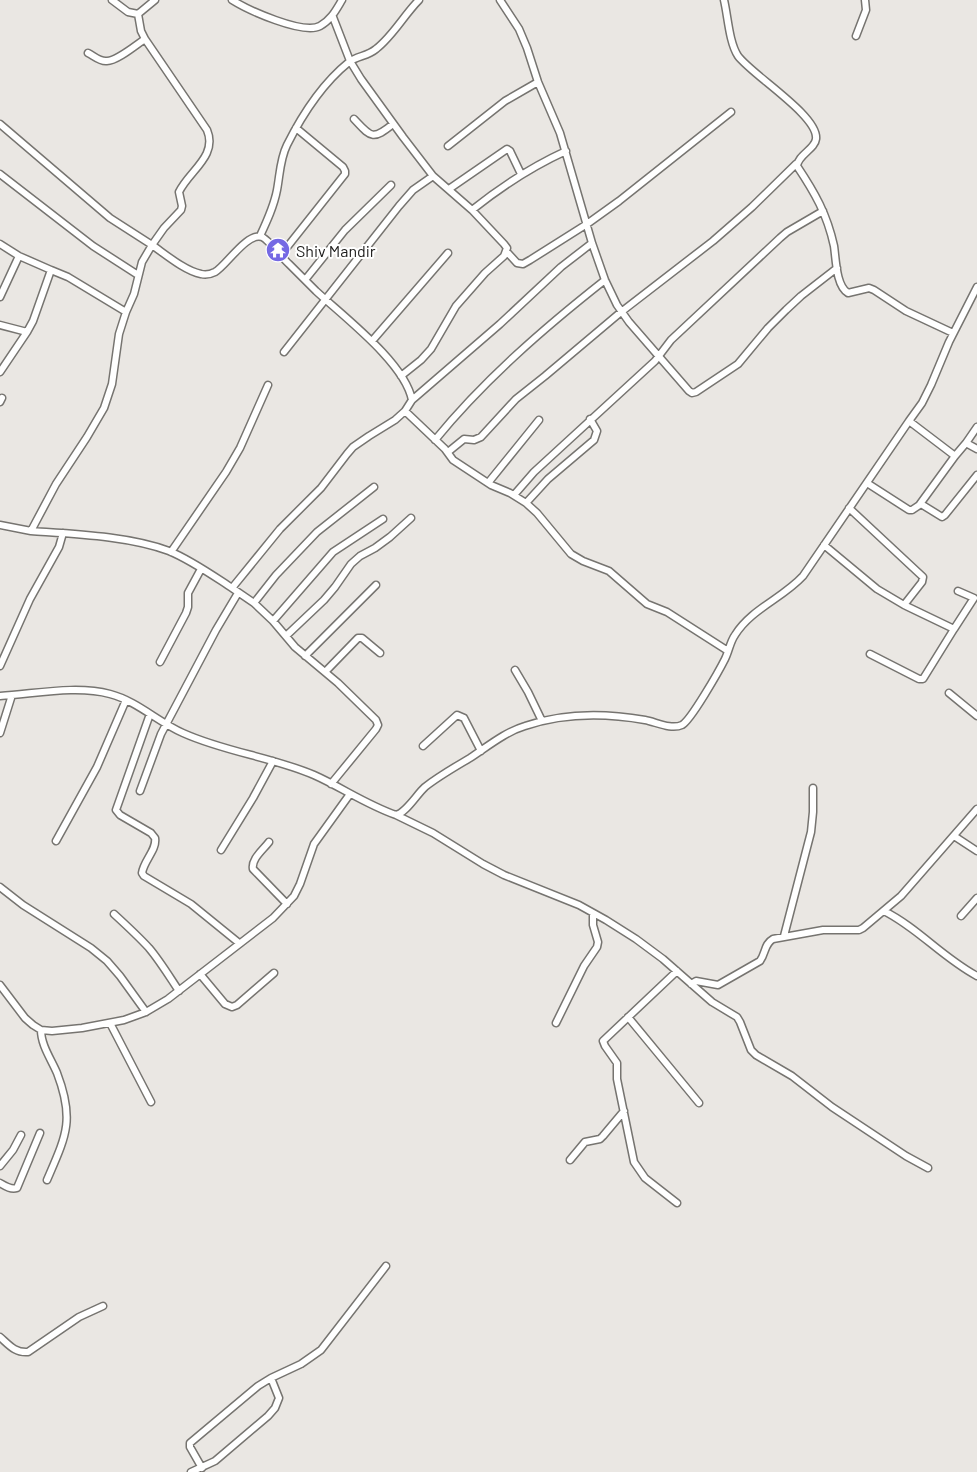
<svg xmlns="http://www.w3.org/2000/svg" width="977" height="1472" font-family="Barlow,sans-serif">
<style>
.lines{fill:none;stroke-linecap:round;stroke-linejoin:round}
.street-casing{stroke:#767470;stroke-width:9}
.street{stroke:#fff;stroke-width:6}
.labels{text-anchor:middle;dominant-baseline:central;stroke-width:4;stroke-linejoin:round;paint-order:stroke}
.poi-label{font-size:16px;fill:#1c1b1a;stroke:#fff;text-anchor:start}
</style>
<rect width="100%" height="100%" fill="#eae7e3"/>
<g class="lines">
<g class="street-casing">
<path id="street" d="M112,0l16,12 10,2 17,-14
M232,0c16,10 71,35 88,26 11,-6 16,-16 22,-26
M500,0l19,29 8,19 11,34 22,51 32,110 13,37 12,25 12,17 60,69 3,2 4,-1 42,-28 30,-36 18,-18 15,-14 36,-28
M724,0c4,17 5,42 14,56 14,19 81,60 78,83 -1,10 -18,16 -19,27 18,27 30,48 37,80 2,13 2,40 14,47l21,-5 5,2 32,21 47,22
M138,14l3,17 4,8 62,91c11,26 -18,41 -28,62l3,14 -1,4 -17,18 -12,17c13,9 33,26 49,29 4,1 10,0 14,-2 11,-6 32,-40 47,-35 6,2 21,22 27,27 9,9 18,18 27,27 28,26 89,72 96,109
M333,17l17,44 11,18 42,58 30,39 39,34 32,34 3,4 -3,8 -19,17 -29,33 -25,43 -10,11 -20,16
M856,36l10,-26 -1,-10
M88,53c6,3 12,9 19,8 10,0 29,-16 38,-22
M354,119c17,18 18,22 39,5
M0,124l110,94 42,27 -10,17 -8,32 -8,18
M448,146l57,-45 33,-19
M0,174l93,72 45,29
M449,189l58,-40 3,2 11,23
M472,210c30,-24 59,-43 94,-59
M260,236c7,-15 14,-30 17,-46 3,-16 3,-31 10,-45 15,-30 36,-62 62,-83 8,-6 19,-6 27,-13 17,-13 28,-34 43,-49
M0,244l19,12 32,14
M506,251l11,12 6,1 7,-4 57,-36 32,-23 112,-89
M280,256l65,-82v-3l-2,-4 -47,-39
M305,280l40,-50 46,-45
M0,297l19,-41
M0,325l27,7
M372,341l76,-88
M284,352l115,-146 14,-16 20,-14
M0,372l27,-40 6,-11 18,-51 17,7 58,35 -7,22 -7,50 -8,24 -17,29 -31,47 -25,47c43,3 98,5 138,20 22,9 43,24 63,37l48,-59 41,-41 26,-34 6,-7 16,-11 26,-16 10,-9 7,-11 88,-76 61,-57 31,-24
M0,402l2,-4
M405,411l40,38 8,11 38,25 19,8 16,10 11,10 34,41 12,7 26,10 38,33 20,8 61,39
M909,421l46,35 11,-13 11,6
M435,440c49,-60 109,-112 170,-160
M966,443l11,-16
M448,452l16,-13 10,1 7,-3 35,-38 29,-23 76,-64 92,-71 39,-34 44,-43
M488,483l51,-63
M867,483l42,27h3l9,-6 21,13 3,-2 32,-40
M514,495l20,-23 121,-111 16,-21 109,-102 7,-6 36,-21
M526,503l22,-24 46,-39 3,-9 -7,-12
M920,504l35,-48
M849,508l74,69 -1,5 -18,23
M0,525l31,6
M824,545l53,44 27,16 50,24 -31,50h-4l-49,-25
M171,552l55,-80 14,-24 28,-63
M232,588l22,15 19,18 22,26 43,36 38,37 2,5 -2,4 -45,55
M254,603l22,-28 41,-43 57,-45
M273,621l60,-69 50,-33
M954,629l20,-31 -16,-7
M286,636l38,-36 11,-13 16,-23 9,-8 15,-8 15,-11 21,-19
M305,656l71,-71
M160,662l26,-49 2,-6v-14l13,-24
M0,666l30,-67 29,-52 4,-14
M515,670l13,22 14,29
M325,672l33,-34h4l18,15
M949,693l28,23
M0,696c35,-2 76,-11 110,-2 27,7 48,28 73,39 42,19 89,24 131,42 27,12 53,30 82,40 10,-2 21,-21 29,-28 14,-11 30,-20 45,-29 17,-11 35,-26 55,-32 38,-13 80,-13 120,-6 11,2 26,10 37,5 9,-5 37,-54 43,-66 4,-8 5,-17 10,-24 16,-26 48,-37 68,-59l106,-155 13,-18 9,-18 18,-43 28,-55
M150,714l-34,96 4,5 31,18 4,5c2,12 -11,22 -13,35l2,3 47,28 48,39
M0,733l12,-38
M423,746l34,-31 7,3 17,33
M140,791l21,-57 55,-104 22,-37
M396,815l37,18 50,31 21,11 75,30 27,15 30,19 27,20 49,43 25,15 3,5 11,28 5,5 36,21 40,31 74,49 22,12
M954,836l23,15
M56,841l41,-74 29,-67
M269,842c-6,8 -18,17 -16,27l34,35
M221,850l32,-52 20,-37
M0,887l23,18 68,43 16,13 13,15 26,36
M884,911c34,17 59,47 93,65
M114,914c12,11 24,22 35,34 11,13 20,28 30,43
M961,916l16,-18
M784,936l27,-104 2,-20v-24
M200,974l25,30 7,3 5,-2 37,-32
M691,984l5,-3 22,4 42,-24c6,-8 4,-17 13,-22l50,-9h36l4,-2 38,-32 76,-87
M0,985l25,33 8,7 8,5 11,1 30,-3 42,-8 22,-8 22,-13 105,-81 21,-22 6,-12 14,-40 36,-50
M628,1017l71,86
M110,1023l41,79
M556,1023l28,-57 13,-19 1,-5 -5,-17v-12
M41,1030c0,15 10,29 16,43 18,47 9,63 -10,107
M570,1160l15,-18 15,-3 3,-3 21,-25
M0,1166l13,-16 8,-15
M0,1183c5,3 11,7 17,5l23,-55
M677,1203l-32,-25 -11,-16 -17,-83v-16l-12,-17 -2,-5 74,-70
M0,1337c9,8 15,16 28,15l51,-35 24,-11
M202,1468l-12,-21v-4l68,-57 13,-8
M191,1472l24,-11 53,-45 7,-8 4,-10 -8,-20 30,-14 20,-14 65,-84"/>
</g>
<use href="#street" class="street"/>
</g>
<defs>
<g id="temple-disc" transform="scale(1.25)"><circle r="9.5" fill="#7569e4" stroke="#fff"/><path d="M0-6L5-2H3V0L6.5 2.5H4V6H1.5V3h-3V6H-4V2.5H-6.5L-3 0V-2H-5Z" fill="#fff"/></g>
</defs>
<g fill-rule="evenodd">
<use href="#temple-disc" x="278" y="250"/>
</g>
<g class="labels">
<g class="poi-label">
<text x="296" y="250">Shiv Mandir</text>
</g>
</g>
</svg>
